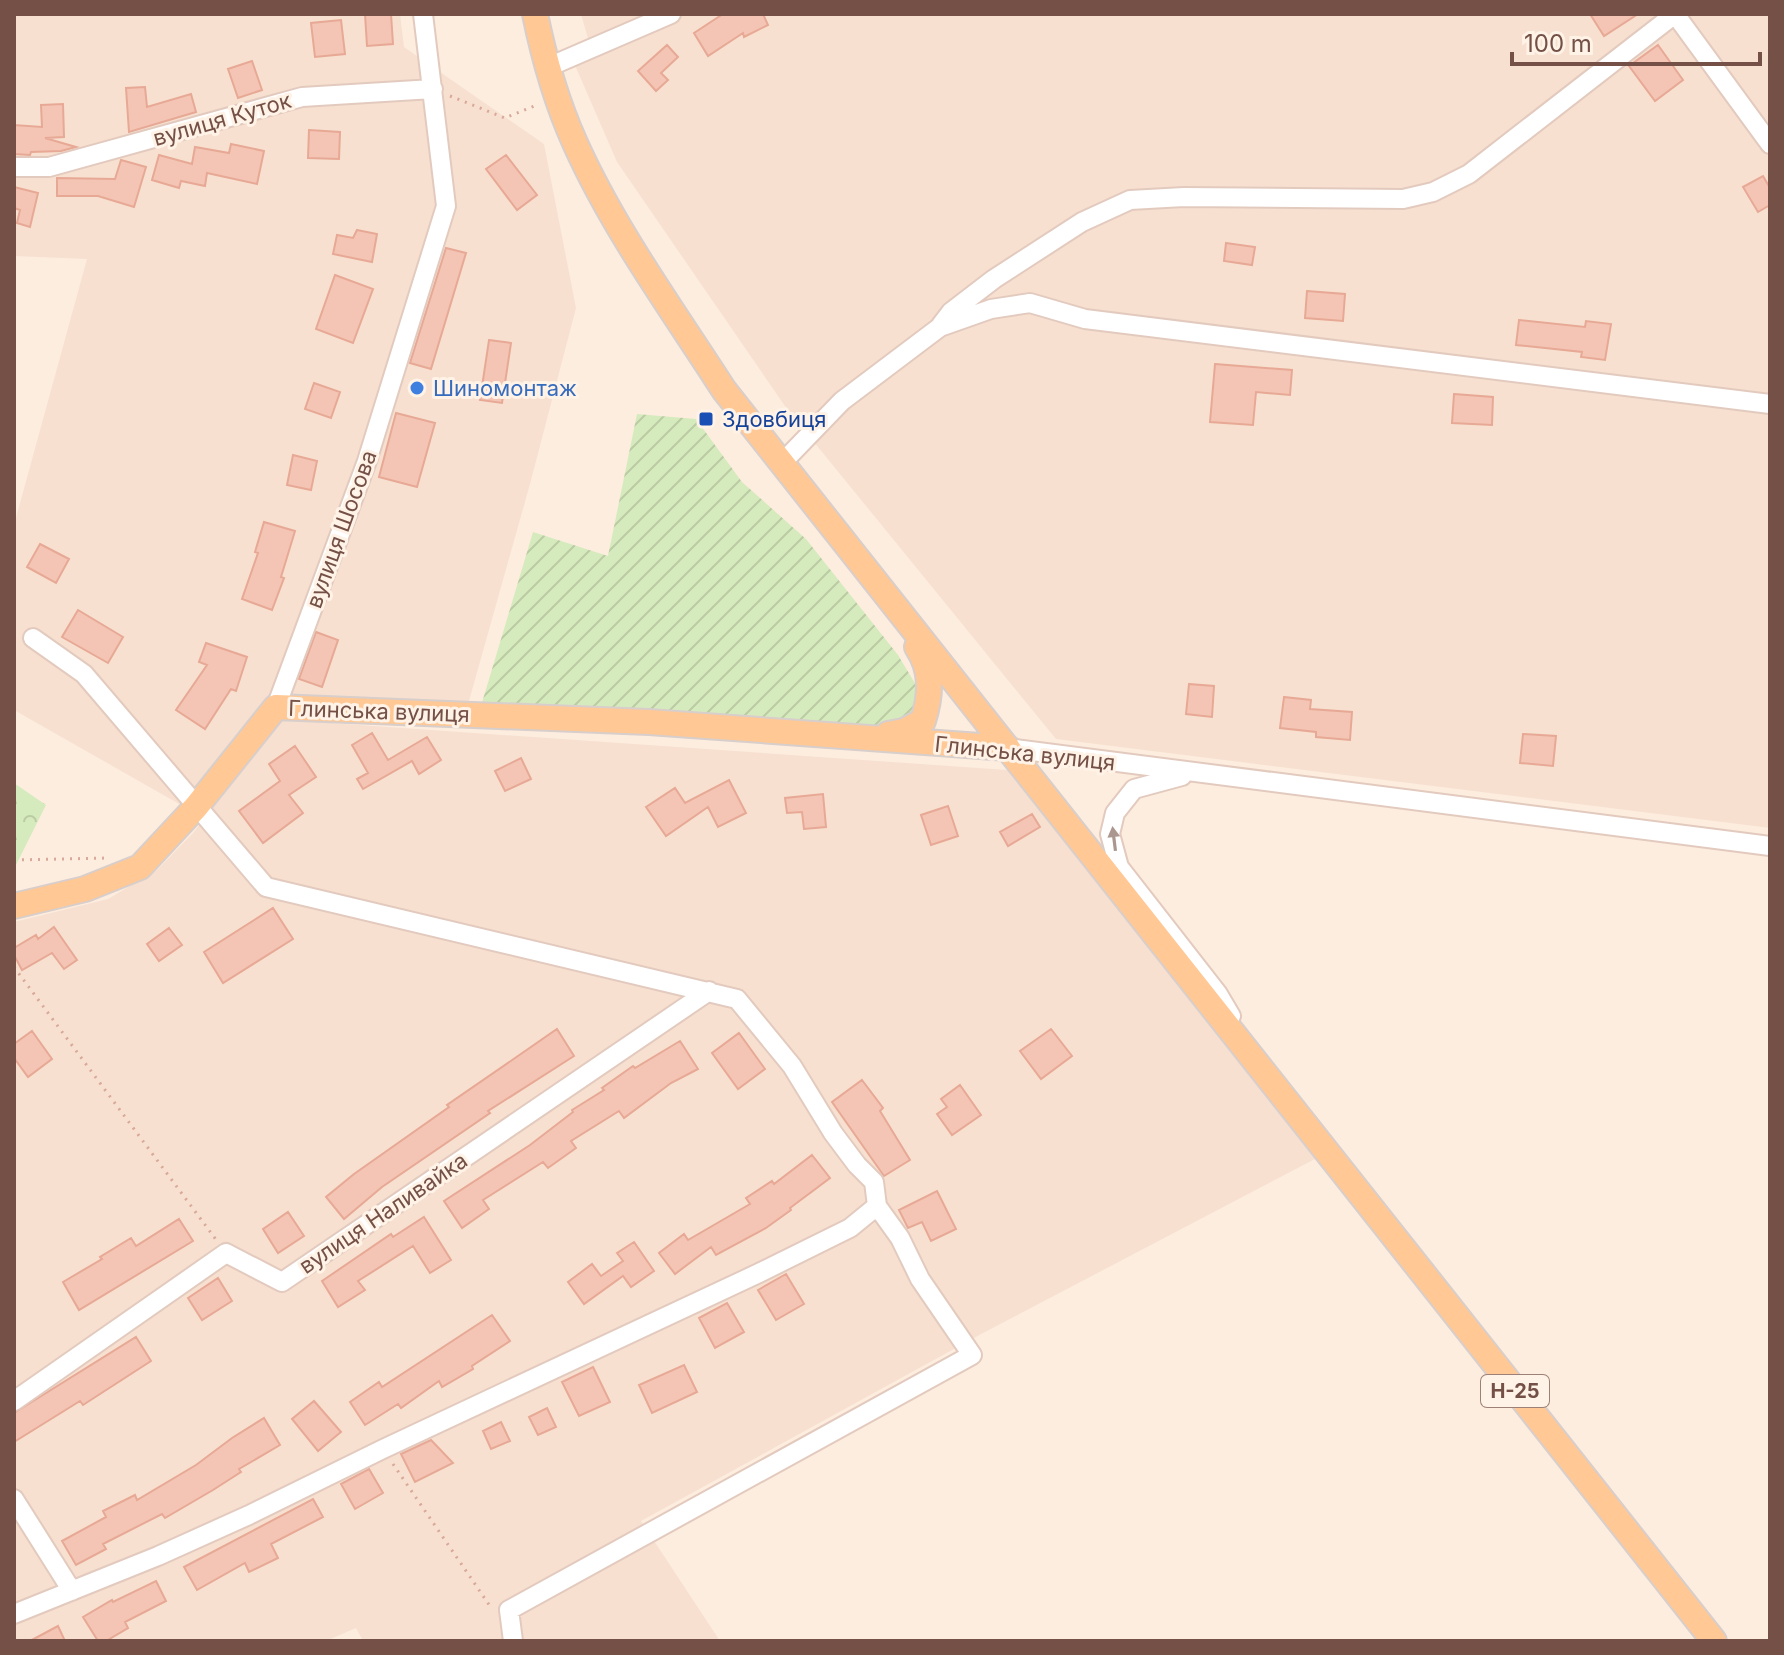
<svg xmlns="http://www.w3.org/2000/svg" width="1784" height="1655" font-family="Inter,sans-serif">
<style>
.residential{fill:#f7e0d0}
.park{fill:url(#park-crowns)}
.garden{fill:url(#garden-furrows)}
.building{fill:#f4c5b5;stroke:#e7a995;stroke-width:2}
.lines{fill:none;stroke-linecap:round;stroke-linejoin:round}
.minor-casing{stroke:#e3cabe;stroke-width:22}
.major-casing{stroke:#d8cecb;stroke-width:28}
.path{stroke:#d8a899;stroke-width:3;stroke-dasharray:2 6;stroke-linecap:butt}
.minor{stroke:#fff;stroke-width:18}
.major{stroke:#ffc894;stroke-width:24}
.oneway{fill:#ac9690}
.shop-dot{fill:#3f7fe0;stroke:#fff2e6;stroke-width:3}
.transit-dot{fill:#1a4fb4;stroke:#fff2e6;stroke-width:3}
.labels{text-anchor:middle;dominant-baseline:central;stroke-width:6;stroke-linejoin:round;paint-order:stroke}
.shield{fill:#fff2e6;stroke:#9e8176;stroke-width:2}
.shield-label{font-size:20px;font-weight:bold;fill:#745046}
.street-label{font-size:22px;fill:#745046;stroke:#fff2e6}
.shop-label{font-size:22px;fill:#366cbe;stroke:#fff2e6;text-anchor:start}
.transit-label{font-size:22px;fill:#164399;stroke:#fff2e6;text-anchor:start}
</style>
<defs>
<pattern id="park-crowns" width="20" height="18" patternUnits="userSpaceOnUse" patternTransform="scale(2)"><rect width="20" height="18" fill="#d6ebbd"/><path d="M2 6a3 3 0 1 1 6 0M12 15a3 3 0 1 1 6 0" fill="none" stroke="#bbcba4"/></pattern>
<pattern id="garden-furrows" width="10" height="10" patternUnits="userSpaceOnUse" patternTransform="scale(2)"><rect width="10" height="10" fill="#d6ebbd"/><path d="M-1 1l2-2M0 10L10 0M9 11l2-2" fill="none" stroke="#bbcba4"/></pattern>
</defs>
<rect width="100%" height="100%" fill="#fdeddf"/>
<path class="residential" d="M14,14h386l4,33 140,97 32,164 -46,176 -63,224 -189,-8 -97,105 -167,-95v-185l73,-266 -73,-3z
M581,14h72l-64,28z
M683,14h1087v814l-714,-89 -269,-330 -170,-247 -43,-99z
M274,719l733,51 308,389 -332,174 -342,188 79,120h-357l-7,-13 -30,13h-312v-719l94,-23 49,-29 36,-37 39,-49z"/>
<path class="park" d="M14,783l32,22 -32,64z"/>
<path class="garden" d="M637,414l59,5 46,63 64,57 92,116 21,35 -7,40 -434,-14 55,-184 75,24z"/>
<path class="building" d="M365,14h26l2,30 -26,2z
M723,14h40l5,11 -24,12 -1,-4 -35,23 -14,-23z
M1590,14h48l-34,22z
M341,20l4,34 -30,3 -4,-34z
M667,45l11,12 -17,16 7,7 -12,11 -18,-20z
M1658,45l25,35 -28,21 -26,-35z
M252,61l10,29 -24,8 -10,-29z
M145,87l2,20 44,-13 5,18 -67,20 -3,-44z
M63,104l1,33 -19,1 31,9 -15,4 -30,1 -1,3 -16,-1v-29l28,2 -1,-22z
M309,130l31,2 -1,27 -31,-1z
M231,144l33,7 -7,33 -50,-11 -2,13 -24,-5 -2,7 -27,-8 7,-25 33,9 3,-17 34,6z
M506,155l31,40 -20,15 -31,-41z
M121,160l25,7 -12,40 -36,-11h-41v-18l58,1z
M1763,176l7,12v17l-12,7 -15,-25z
M14,187l24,6 -8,34 -13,-4 3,-13 -6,-2z
M357,230l20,4 -5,28 -39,-8 4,-19 16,3z
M1226,243l29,4 -3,18 -28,-4z
M446,248l20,5 -35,116 -21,-6z
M335,275l38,14 -20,54 -37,-14z
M1307,291l38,3 -2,27 -38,-3z
M1519,320l66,7 1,-6 25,3 -6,36 -24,-3 1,-5 -66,-7z
M489,340l22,3 -9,60 -22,-3z
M1215,364l77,6 -2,25 -34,-3 -3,33 -43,-3z
M314,383l26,9 -9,26 -26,-9z
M1454,394l39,3 -1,28 -40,-2z
M396,413l39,10 -18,64 -38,-10z
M293,455l24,6 -6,29 -24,-5z
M264,522l31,9 -14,46 3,1 -12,32 -30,-11 16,-46 -3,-1z
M40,544l29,15 -13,24 -29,-16z
M78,610l45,27 -15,26 -46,-26z
M316,632l22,8 -16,47 -23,-8z
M206,643l41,14 -11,34 -5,-2 -26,40 -29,-19 31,-45 -8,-3z
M1189,684l25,2 -2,31 -26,-3z
M1284,697l27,3 -1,9 42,3 -2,28 -34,-3v-5l-36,-4z
M372,733l16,27 39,-23 14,23 -22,14 -7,-13 -49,28 -6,-10 11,-6 -16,-28z
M1523,734l33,2 -3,30 -33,-3z
M295,746l21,31 -27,18 14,18 -40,30 -24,-32 41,-30 -11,-17z
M521,758l10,21 -26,12 -10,-20z
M729,780l17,33 -28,14 -10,-20 -42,29 -20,-29 29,-19 10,15z
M823,794l3,33 -22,2 -2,-17 -15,1 -2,-15z
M948,806l10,30 -27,9 -10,-30z
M1032,814l8,13 -32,19 -8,-14z
M273,908l20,31 -70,44 -19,-31z
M54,927l23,33 -13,9 -12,-16 -30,17 -8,-15v-7l22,-13 2,4z
M169,928l13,17 -23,16 -12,-17z
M557,1029l17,27 -86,55 2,2 -108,74 -38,32 -18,-22 28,-23 95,-67 -2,-2z
M1051,1029l21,27 -31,23 -21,-28z
M32,1031l20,28 -24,18 -14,-19v-14z
M739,1033l26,36 -27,20 -26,-36z
M680,1041l18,28 -27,14 -47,35 -5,-7 -48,30 5,7 -28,20 -5,-6 -60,38 6,9 -27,19 -18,-27 86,-56 43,-33 -1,-2 32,-20 -2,-2 31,-22 2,2z
M862,1080l21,28 -3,3 30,49 -26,16 -52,-74z
M960,1085l21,30 -29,20 -15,-21 10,-7 -6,-8z
M812,1155l18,23 -40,30 1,2 -25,18 -50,27 -5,-8 -36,27 -16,-21 25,-19 4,6 62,-36 -4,-6 26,-17 2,3z
M937,1191l19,38 -25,12 -9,-19 -14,6 -9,-18z
M288,1212l16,24 -26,17 -15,-24z
M424,1217l27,43 -21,13 -17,-27 -55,35 7,9 -27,17 -16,-26 69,-47 2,3z
M179,1219l14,22 -114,69 -16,-28 39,-23 -2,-2 31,-19 5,8z
M634,1242l20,29 -23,16 -8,-11 -39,28 -16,-22 24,-18 9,12 22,-15 -6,-8z
M786,1274l18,30 -28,16 -18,-30z
M218,1278l14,23 -30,19 -14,-22z
M727,1303l17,29 -29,16 -16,-30z
M492,1315l18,26 -38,25 1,3 -31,18 -3,-6 -38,27 -3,-4 -33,21 -15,-23 29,-20 3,5z
M136,1337l15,24 -68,44 -3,-4 -66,41v-29z
M684,1365l13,27 -45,21 -13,-28z
M593,1367l17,35 -31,14 -17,-34z
M314,1401l27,31 -23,19 -26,-32z
M547,1408l9,19 -18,8 -9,-18z
M264,1418l16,27 -41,24 2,3 -28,18 -48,28 -3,-4 -59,30 3,5 -30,16 -14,-24 44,-24 -3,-6 32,-16 2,5 59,-35 36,-27z
M501,1422l9,19 -19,8 -8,-18z
M431,1440l22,23 -38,19 -14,-28z
M369,1469l14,24 -28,16 -14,-25z
M313,1499l10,18 -52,27 7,14 -29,14 -4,-9 -48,27 -13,-23z
M156,1581l10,20 -41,21 3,6 -22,13h-8l-15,-24 29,-17 1,2z
M58,1626l7,15h-35z"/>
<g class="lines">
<g class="minor-casing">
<path id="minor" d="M1675,14l95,130
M546,68l125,-54
M14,167h35l253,-70 131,-8
M941,325l10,-13 43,-33 88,-57 48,-22 54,-3 219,2 30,-7 36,-18 206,-160
M782,463l60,-62 98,-74 51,-18 39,-6 55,16 685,85
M276,707l91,-246 79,-255 -23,-192
M1008,748l762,98
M1182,776l-48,13 -19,24 -5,21 9,33 99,127 13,22
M14,1401l212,-148 56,29 427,-291
M14,1499l58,92
M14,1614l144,-58 91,-41 134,-66 376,-176 91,-45 27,-22 -3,-24 -17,-17 -24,-32 -41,-67 -55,-67 -471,-112 -182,-213 -51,-36
M513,1641l-4,-31 463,-255 -52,-76 -20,-41 -23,-32"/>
</g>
<g class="major-casing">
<path id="major" d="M535,14c9,44 21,87 40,129 39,87 97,166 149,247l990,1251
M888,734l16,-3 19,-10c8,-26 10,-50 -6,-74
M14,906l71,-17 55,-22 56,-60 80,-100 373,15 359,26"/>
</g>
<path class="path" d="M450,96l55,22 34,-14
M14,860l95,-2
M14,967l203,274
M393,1464l99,145"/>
<use href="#minor" class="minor"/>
<use href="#major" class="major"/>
</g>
<defs><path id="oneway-solid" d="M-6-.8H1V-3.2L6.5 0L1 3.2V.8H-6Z" transform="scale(2)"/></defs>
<use class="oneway" href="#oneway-solid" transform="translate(1114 839) rotate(-97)"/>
<circle class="shop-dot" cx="417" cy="388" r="8"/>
<rect class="transit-dot" x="698" y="411" width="16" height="16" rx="4"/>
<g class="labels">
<rect class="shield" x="1481" y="1375" width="68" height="32" rx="6"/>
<g class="shield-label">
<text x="1515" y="1391">Н-25</text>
</g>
<g class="street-label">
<text transform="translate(222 119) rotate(-16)">вулиця Куток</text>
<text transform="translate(341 529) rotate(-70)">вулиця Шосова</text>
<text transform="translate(379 711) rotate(2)">Глинська вулиця</text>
<text transform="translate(1025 753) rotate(6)">Глинська вулиця</text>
<text transform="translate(383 1213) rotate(-34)">вулиця Наливайка</text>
</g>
<g class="shop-label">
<text x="433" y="388">Шиномонтаж</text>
</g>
<g class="transit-label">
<text x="722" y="419">Здовбиця</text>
</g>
</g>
<rect width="1784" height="1655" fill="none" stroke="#745046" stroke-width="32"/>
<path d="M1512 52v12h248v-12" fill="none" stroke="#745046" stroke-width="4"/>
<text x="1524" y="52" font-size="24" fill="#745046" stroke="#fff2e6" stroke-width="6" paint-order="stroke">100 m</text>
</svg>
